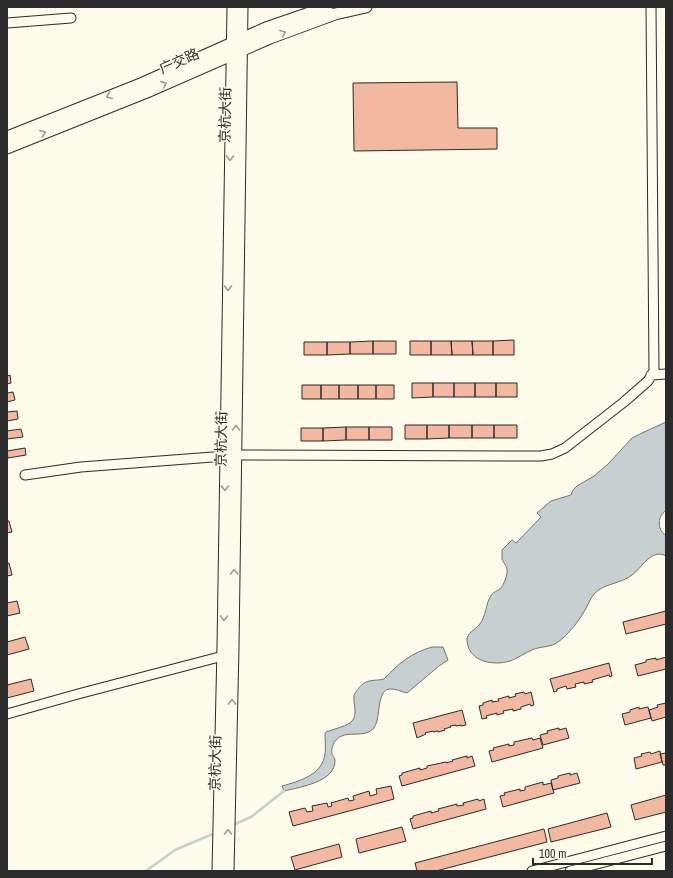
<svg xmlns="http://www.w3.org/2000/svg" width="673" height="878" font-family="'Archivo Narrow','Noto Sans SC',sans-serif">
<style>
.water{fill:#c7d0d0;stroke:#74746e}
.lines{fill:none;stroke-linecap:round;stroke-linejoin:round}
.stream{stroke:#c7d0d0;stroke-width:2.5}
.building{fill:#f2b8a0;stroke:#2b2b2b}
.minor-casing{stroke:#2b2b2b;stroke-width:11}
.major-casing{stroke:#2b2b2b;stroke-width:13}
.minor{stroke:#fdfbea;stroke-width:9}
.major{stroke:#fdfbea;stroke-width:11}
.oneway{stroke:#9e9d94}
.labels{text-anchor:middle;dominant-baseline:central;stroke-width:3;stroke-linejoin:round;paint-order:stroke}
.street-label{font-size:14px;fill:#2b2b2b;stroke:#fdfbea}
</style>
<rect width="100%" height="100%" fill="#fdfbea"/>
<path class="water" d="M666,422v88c-2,2 -5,5 -6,8 -2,6 0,15 6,17v21c-15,-8 -24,12 -34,19 -11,9 -28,8 -38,19 -4,5 -6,11 -9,16 -6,11 -17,25 -27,32 -8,6 -18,4 -26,8 -7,3 -14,8 -22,11 -17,5 -41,1 -43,-20 -1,-8 8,-11 12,-16 8,-9 6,-22 13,-31 2,-2 5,-3 8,-5 4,-4 6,-11 7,-16 1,-6 -3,-9 -5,-14 0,-3 0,-6 0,-9l10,-10 4,3 25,-26 -4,-4 14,-12 20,-6 2,-5 4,-4 17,-10 14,-12 24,-26 10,-5z
M432,647h11l5,13 -9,6 -32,27c-5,-1 -10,-4 -15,-4 -17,-2 -10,31 -19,40 -10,10 -28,0 -37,11 -3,3 -5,10 -4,14 2,4 2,2 3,6 1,22 -35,27 -51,31l-2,-5c18,-5 40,-11 43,-32 1,-6 0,-13 0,-20l1,-2c8,-3 17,-5 24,-9 9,-7 3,-18 4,-27 1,-4 6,-10 9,-12 6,-5 14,-3 21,-5 15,-16 27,-26 48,-32z"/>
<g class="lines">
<path class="stream" d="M233,825l18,-8 33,-26
M146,871l29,-21 40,-17"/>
</g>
<path class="building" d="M457,82l1,46h39v21l-143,2 -1,-68z
M514,340v15h-21v-14z
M373,341h23v13h-23z
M373,341v13h-23v-12z
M410,341h21v14h-21z
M431,341h20l1,14h-21z
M451,341h21l1,14h-21z
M472,341h21v14h-20z
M304,342h23v13h-23z
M327,342h23v12l-23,1z
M10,375l1,8 -4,1v-8z
M412,383h21v14l-21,1z
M433,383h21v14h-21z
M454,383h21v14h-21z
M475,383h21v14h-21z
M496,383h21v14h-21z
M302,385h19v14h-19z
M321,385h18v14h-18z
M339,385h19v14h-19z
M358,385h18v14h-18z
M376,385h18v14h-18z
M13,392l2,8 -8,2v-9z
M17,411l1,8 -11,2v-9z
M405,425h22v14h-22z
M427,425h22v13l-22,1z
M449,425h23v13h-23z
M472,425h22v13h-22z
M494,425h23v13h-23z
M346,427h23v13h-23z
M346,427v13l-23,1v-13z
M369,427h23v13h-23z
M301,428h22v13h-22z
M21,429l2,8 -16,2v-8z
M25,448l1,7 -18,3 -1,-7z
M7,521h2l3,11 -5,1z
M9,563l3,12 -5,1v-12z
M17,601l3,12 -13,3v-13z
M666,611v13l-40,10 -3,-12z
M25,637l4,12 -22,6v-13z
M666,657v12l-28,7 -3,-11 11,-3v-2l10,-2v2z
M609,663l3,13 -2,1 -1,-2 -17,5 1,2 -9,2v-2l-9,2 1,3 -9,2 -1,-3 -9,3v2l-3,1 -4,-13z
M31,679l3,12 -27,7v-13z
M524,692l1,2 6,-2 3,13 -3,1 -1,-2 -9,3v2l-8,2v-2l-10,2 1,2 -7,2v-2l-11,3 1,2 -5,1 -3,-13 4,-1v-2l9,-3v2l7,-1 -1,-2 11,-3v2l7,-2 -1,-2z
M666,703v14l-14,4 -3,-11 9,-3 -1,-2z
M639,707v2l9,-2 3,11 -26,7 -3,-11 8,-2v-2z
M462,710l4,15 -5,1v-1l-5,1v-1l-6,1 1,1 -7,2 1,1 -7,2v-1l-5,1v-1l-8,2 1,1 -9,4 -4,-15z
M559,728v2l7,-2 3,10 -26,7 -3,-10 8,-2 -1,-2z
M532,738l1,2 7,-2 3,10 -51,14 -3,-11 5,-1 -1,-2 16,-4v2l5,-1v-3z
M660,751l2,11 -26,7 -2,-11 8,-2 -1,-2 9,-2 1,2z
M666,753v12h-3l-3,-11z
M467,756v2l5,-2 3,10 -73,20 -3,-10 3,-1v-2l18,-5v2l7,-2v-2l19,-4v1l7,-2 -1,-1z
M570,773v2l7,-2 3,10 -27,7 -2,-10 7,-2v-2z
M543,782v3l8,-2 3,10 -51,14 -3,-11 5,-1 -1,-2 16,-4v2l5,-1v-3z
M391,786l3,13 -101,27 -4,-14 16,-4 2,4 6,-1 -1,-5 15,-3 1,4 4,-1 -1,-3 17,-5 1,3 5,-1 -1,-4 16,-5 1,5 7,-2 -1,-5z
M666,795v17l-31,8 -4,-15z
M478,799l1,2 5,-2 2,10 -73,20 -3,-10 3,-1v-2l18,-5v2l8,-2 -1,-2 19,-5v2l7,-1 -1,-2z
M607,813l4,14 -60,15 -3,-13z
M402,827l4,14 -47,12 -3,-14z
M544,829l3,13 -111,29h-19l-2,-8z
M339,844l3,13 -47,13 -4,-13z"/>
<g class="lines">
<g class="minor-casing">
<path id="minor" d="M7,23l64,-5
M651,375l15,-1
M235,455l306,1 11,-2 13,-6 59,-46 24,-21 6,-10 -3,-364
M25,475l56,-8 145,-11
M7,714l71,-20 145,-38
M532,871l134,-35
M570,871l96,-25"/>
</g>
<g class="major-casing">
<path id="major" d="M7,137l136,-54 123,-55 61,-21
M7,148l140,-56 123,-54 65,-24 31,-7
M218,871l5,-224 10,-640
M228,871l5,-224 9,-640"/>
</g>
<use href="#minor" class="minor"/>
<use href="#major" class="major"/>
</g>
<defs><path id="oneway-chevron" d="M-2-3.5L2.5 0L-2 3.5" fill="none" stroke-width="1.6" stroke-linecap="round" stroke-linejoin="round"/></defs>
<g class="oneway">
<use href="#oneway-chevron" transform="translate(283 33) rotate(-20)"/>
<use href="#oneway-chevron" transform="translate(164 84) rotate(-24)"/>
<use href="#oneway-chevron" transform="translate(109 96) rotate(158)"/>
<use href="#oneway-chevron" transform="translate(43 133) rotate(-22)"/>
<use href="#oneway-chevron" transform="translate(230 158) rotate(91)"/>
<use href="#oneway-chevron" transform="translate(228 288) rotate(91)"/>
<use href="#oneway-chevron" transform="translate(236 428) rotate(-89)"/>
<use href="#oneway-chevron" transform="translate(225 488) rotate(91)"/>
<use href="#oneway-chevron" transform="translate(234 572) rotate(-89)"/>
<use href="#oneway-chevron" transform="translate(224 618) rotate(91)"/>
<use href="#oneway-chevron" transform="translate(232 702) rotate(-89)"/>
<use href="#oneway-chevron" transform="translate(228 832) rotate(-89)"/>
</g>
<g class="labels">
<g class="street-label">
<text transform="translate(179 61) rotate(-24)">广交路</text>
<text transform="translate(225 115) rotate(-89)">京杭大街</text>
<text transform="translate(221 439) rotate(-89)">京杭大街</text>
<text transform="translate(215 763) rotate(-89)">京杭大街</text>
</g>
</g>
<rect width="673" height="878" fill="none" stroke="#2b2b2b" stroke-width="16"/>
<path d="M533 858v6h119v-6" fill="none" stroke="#2b2b2b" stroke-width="2"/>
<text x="539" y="858" font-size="12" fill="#2b2b2b" stroke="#fdfbea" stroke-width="3" paint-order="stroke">100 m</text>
</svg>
